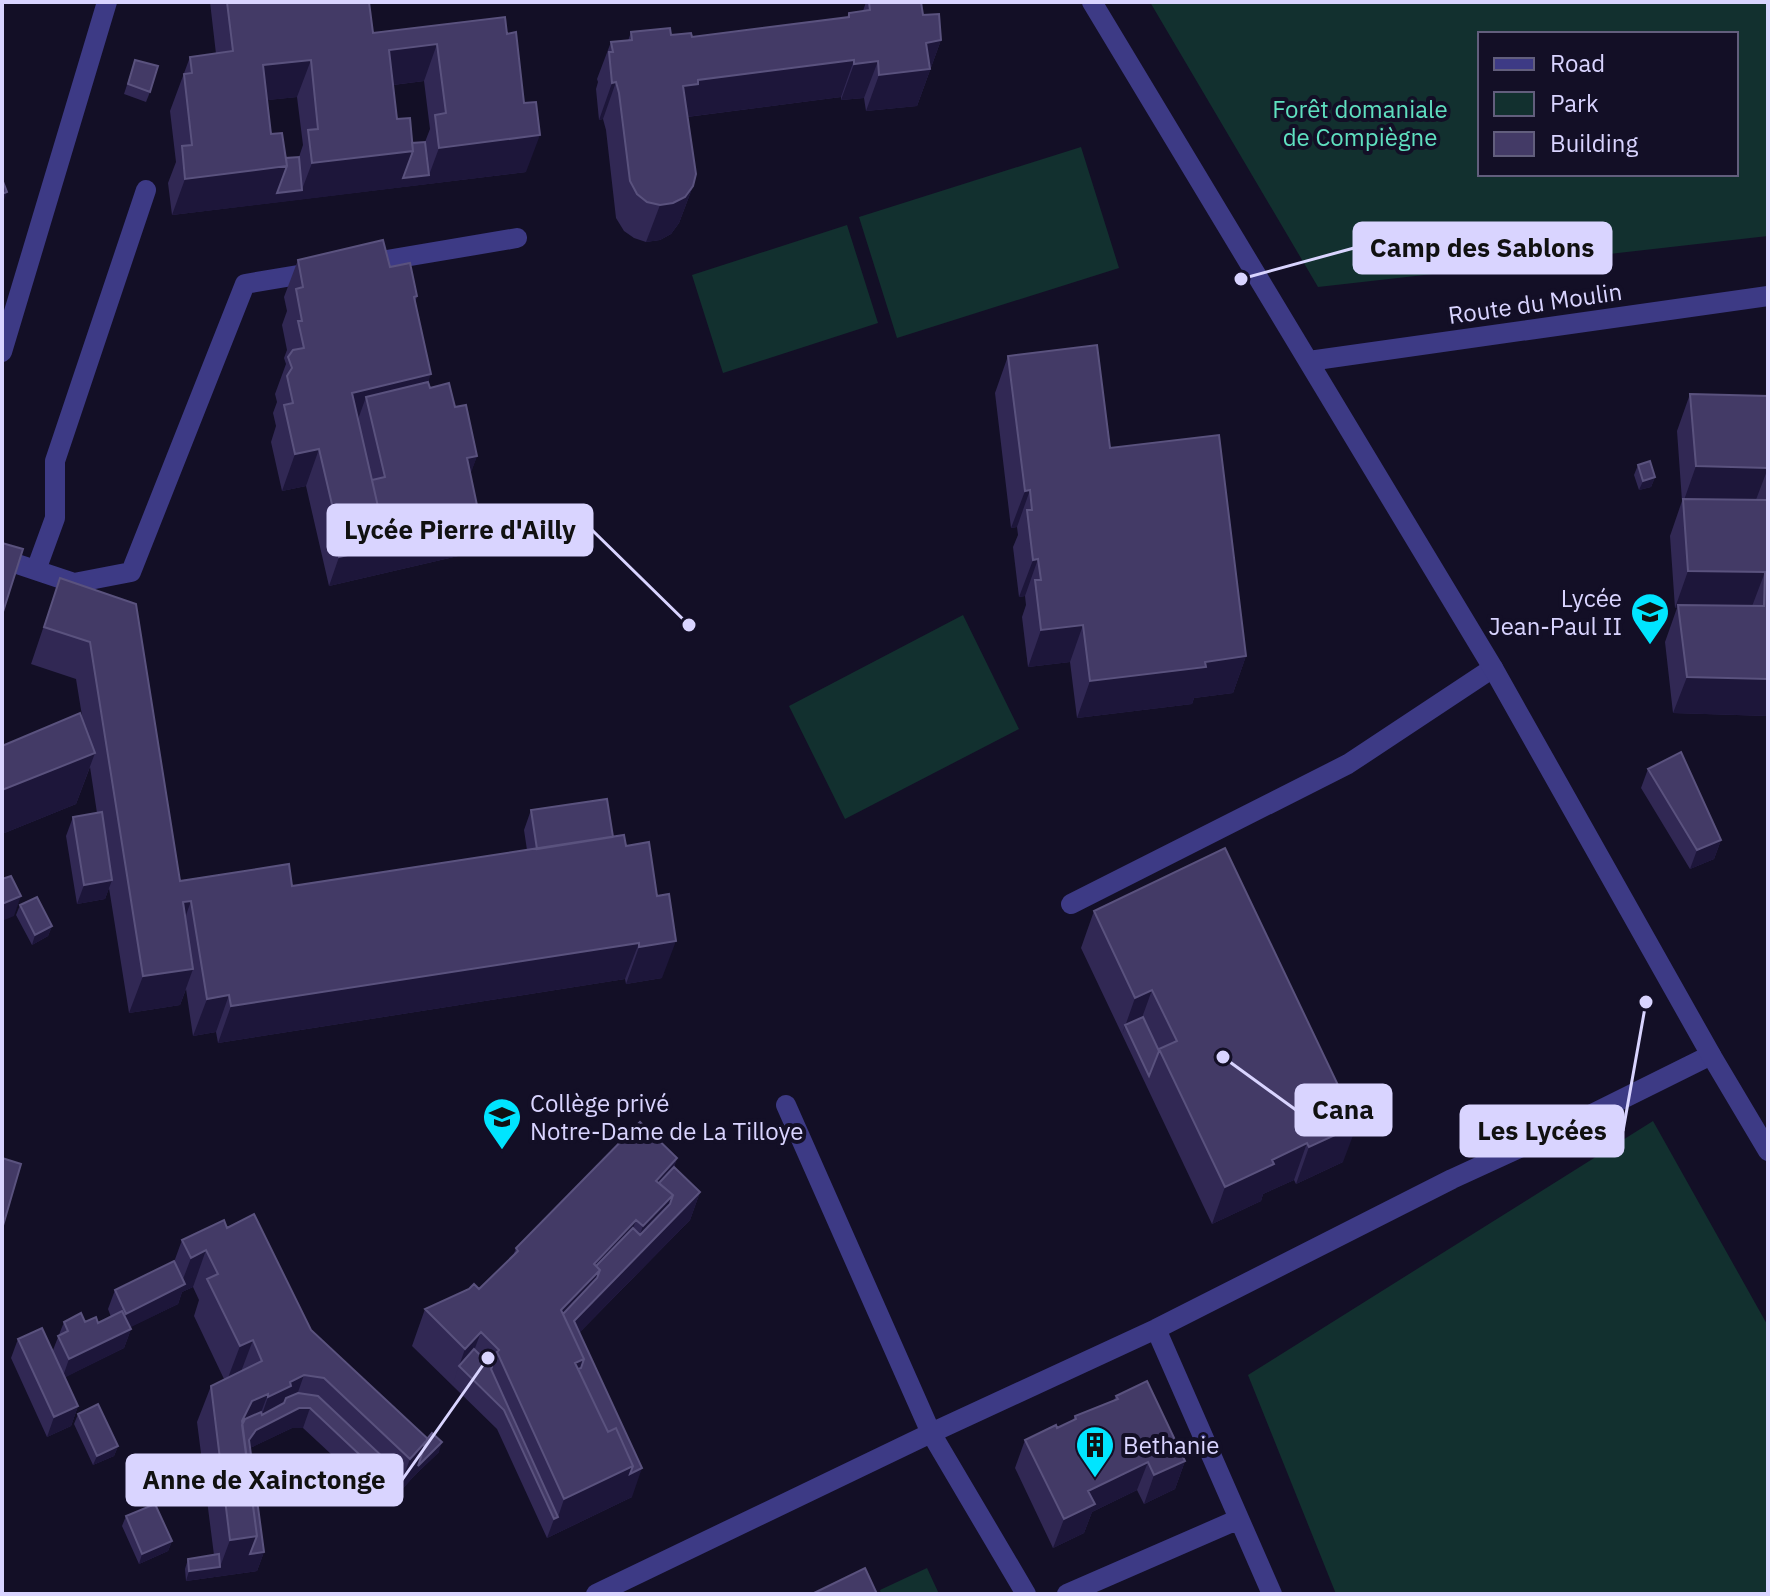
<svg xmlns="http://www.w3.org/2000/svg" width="1770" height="1596" font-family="'IBM Plex Sans',sans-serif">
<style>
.green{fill:#12302f;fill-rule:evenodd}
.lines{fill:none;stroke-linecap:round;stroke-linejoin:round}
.service{stroke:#3d3a85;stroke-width:20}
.minor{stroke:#3d3a85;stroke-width:20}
.tertiary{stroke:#3d3a85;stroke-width:20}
.wall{fill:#312854;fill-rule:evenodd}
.shaded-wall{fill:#1d163a}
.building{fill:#433a66;stroke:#5a527e;stroke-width:2}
.labels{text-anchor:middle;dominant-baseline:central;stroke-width:8;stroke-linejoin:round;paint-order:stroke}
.park-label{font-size:24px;fill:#5fe0c0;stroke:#130f26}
.street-label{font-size:24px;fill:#d9d4ff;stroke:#130f26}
.poi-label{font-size:24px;fill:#d9d4ff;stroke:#130f26;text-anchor:start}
.leader{fill:none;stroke:#d9d4ff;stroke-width:3}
.callout-dot{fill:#d9d4ff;stroke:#130f26;stroke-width:3}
.callout{fill:#d9d4ff;stroke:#d9d4ff;stroke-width:3}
.callout-label{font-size:26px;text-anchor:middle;font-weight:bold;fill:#111}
</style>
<rect width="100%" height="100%" fill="#130f26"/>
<path class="green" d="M1150,2h618v234l-450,51zM1480,34h256v140h-256z
M1081,147l38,121 -222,70 -38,-121z
M847,225l31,98 -155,50 -31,-98z
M963,615l56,114 -174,90 -56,-113z
M1653,1121l115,205v268h-432l-88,-219z
M927,1568l12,26h-58l-1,-4z"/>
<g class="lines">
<path class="service" d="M363,264l154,-26
M2,559l72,24 57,-11 114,-288 71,-12
M36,570l19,-52v-57l91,-271
M1071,904l277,-140 145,-96
M786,1105l145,328 95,161
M1156,1329l116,265
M596,1594l335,-161 225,-104 296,-150 122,-56 137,-68
M1067,1594l172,-75"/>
<path class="minor" d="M1092,2l401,666 218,387 57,96
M1309,361l459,-65"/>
<path class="tertiary" d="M2,352l105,-350"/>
</g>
<path class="wall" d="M210,2h159l4,31 132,-16 21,155 -354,43 -4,-32 8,-21 -6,-51 20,-54 26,-3zM424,81l6,48 -5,13 -13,1 -15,-24 -4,-34zM297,97l6,48 -4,12 -13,1 -15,-24 -4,-34z
M866,2h55l2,13 18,25 -24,66 -51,5 -2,-13 -23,2v-3l-154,20 6,69 -14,37 -8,11 -11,6 -14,2 -12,-4 -10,-7 -8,-13 -10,-88 -3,-11 -4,1 -3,-31 2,-7 -1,-3 14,-37 17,-1 3,-9 61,5 155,-20 2,-4 14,-2z
M135,60l15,32 -4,10 -22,-8z
M298,260l92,7 27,29 -2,7 15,85 25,19 22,49 -7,18 1,79 -142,33 -23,-100 -24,5 -11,-49 5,-16 -3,-13 4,-11 -2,-8 11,-30 -2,-6 3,-8 -5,-25 5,-14 -3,-14z
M1008,356l102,92 136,208 -13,37 -39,5 -2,6 -115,14 -7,-56 -42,5 -6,-50 4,-12 -1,-9 -6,1 -6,-50 5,-12 -1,-8 -6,1 -16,-135z
M1768,367v349l-95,-3 -8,-71 12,-34h-2l-5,-72 12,-35 -5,-70 13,-37 77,2z
M1638,465l17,12 -4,10 -12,3 -5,-15z
M60,578l76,26 44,277 112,5 235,-36 -3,-20 7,-20 82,27 13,9 36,132 -36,6 -1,-5 -407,64 -2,-11 -23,4 -7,-47 -6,16 -51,8 -20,-125 -4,11 -28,5 -11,-68 7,-19 24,-4 -7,-46 -14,37 -74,30v-88l81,-24 -7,-43 -45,-15z
M1648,769l73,71 -7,19 -24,10 -49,-81z
M20,905l32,21 -4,10 -16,9 -16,-30z
M1094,911l249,251 -47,22 -2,-4 -31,14 -2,7 -49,23 -131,-276z
M677,1158l-3,9 26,25 -10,28 -111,113 53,164 -85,41 -50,-109 -85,-83 13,-37 54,-20 34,-33 3,-8z
M227,1228l84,102 128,122 -25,24 -27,30 -84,-78h-11l-42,20 14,104 -7,19 -71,10 -1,-12 3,-10 26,-4 -17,-133 14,-36 13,-7 -30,-63 5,-16 -6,-13 -11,5 -4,12 -48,23 1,2 -7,19 -59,29 13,29 -7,20 -24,11 -36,-79 7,-19 35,11 11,-28 34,1 13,-6 -3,-8 7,-19 59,-28 8,-22z
M1116,1396l69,65 -10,28 -31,15 -7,-14 -45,22 -8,21 -31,15 -38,-80 10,-28 32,-12 16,-8 2,-4 39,-16z
M78,1414l40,32 -4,10 -21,9 -19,-41z
M126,1516l46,25 -4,10 -29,13 -17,-38z"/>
<path class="shaded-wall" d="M941,40l-24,66 -51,5 13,-36 47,-32z
M437,44l-13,37 -48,6 13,-37z
M311,60l-14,37 -47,5 13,-37z
M854,60l-13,37 -155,20 -3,-31 15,-6z
M878,61l-14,37 -23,2 13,-36z
M616,82l-13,37 -4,1 13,-37z
M540,135l-14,37 -228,28 14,-37 101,-12 16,24 10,-27z
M287,166l15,24 -4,10 -126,15 13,-36z
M693,186l-14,37 -8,11 -11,6 -14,2 14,-37z
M7,192l-5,14v-12z
M431,374l-13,36 -52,-13 -10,28 -4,-32z
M319,449l-13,37 -24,5 13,-37z
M477,456l-10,28v-26z
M1696,466l72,2 -14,37 -71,-2z
M1655,477l-4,10 -12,3 4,-9z
M1030,490l-13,37 -6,1 14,-37z
M379,511l102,13 -10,29 -142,33 10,-29 -5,-19 4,-8 26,-16z
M1038,559l-13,37 -6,1 14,-37z
M1688,571l77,1 -14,37 -73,-4 -1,3h-2z
M1083,625l-13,37 -42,5 13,-37z
M1246,656l-13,37 -39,5 -2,6 -115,14 13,-37 115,-19z
M1687,677l81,2v37l-95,-3z
M95,753l-19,51 -74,30v-44z
M1721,840l-7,19 -24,10 7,-19z
M112,880l-7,19 -28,5 7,-19z
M21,896l-7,20 -12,5v-17z
M191,901l-13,37 5,-36z
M52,926l-4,10 -16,9 3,-10z
M676,941l-14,37 -36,6 13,-37z
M639,943l-14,36 -407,64 13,-37z
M193,969l-13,36 -51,8 14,-37z
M1152,990l-13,36 -14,-1 -3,10 13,-37z
M229,995l-13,37 -23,4 14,-37z
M1357,1125l-14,37 -47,22 13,-37z
M1307,1143l-13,37 -31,14 -2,7 -49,23 13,-37 47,-27z
M677,1158l-13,37 -8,-14z
M700,1192l-10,28 -121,123 5,-22z
M673,1195l-13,37 -30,31 13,-37z
M636,1220l-13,36 -59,75 -3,-21 33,-46z
M206,1250l-13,37 -11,5 -4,12 -59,29 7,-19 54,-27 11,-29z
M131,1329l-7,19 -62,31 7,-20z
M481,1332l-14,37 -8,-3 -7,20 13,-37z
M253,1340l-14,37 -13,6 14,-37z
M584,1359l-8,21 -1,-17z
M304,1375l-13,37 8,-4h11l-7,20h-11l-44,21 1,-9 8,-11 11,-32 22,-15z
M268,1394l-14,37 -18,12 6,-22 10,-20z
M78,1406l-7,20 -24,11 7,-20z
M428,1439l14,3 -3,10 -25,24 -18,20 14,-37z
M118,1446l-4,10 -21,9 4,-9z
M1185,1461l-10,28 -31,15 10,-29z
M1148,1462l-11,28 -45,22 -8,21 -31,15 11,-29 24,-28z
M633,1466l9,2 -10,29 -85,41 7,-19 4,-2 6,-18z
M403,1476l-7,20 -9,10 7,-19z
M257,1536l7,16 -7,19 -71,10 3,-10 31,-4 10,-27z
M172,1541l-4,10 -29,13 3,-10z"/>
<path class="building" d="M227,2h142l4,31 132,-16 2,17 9,-2 8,71 12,-1 4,33 -101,13 -4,-33 11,-2 -9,-69 -48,6 8,69 13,-1 3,33 -101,12 -4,-33 10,-1 -7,-69 -48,5 8,69 11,-1 5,33 -102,13 -3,-33 10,-1 -8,-71 8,-1 -2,-16 43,-6z
M869,2h52l2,13 16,-1 2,26 -15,3 4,26 -51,6 -1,-14 -24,3v-4l-156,20v4l-15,2 13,88 -3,12 -8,11 -12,6 -13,2 -13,-3 -10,-8 -7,-13 -11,-88 -3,-11 -4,1 -3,-31h4l-2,-10 21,-2 -1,-8 39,-4 1,7 20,-2 1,4 157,-20v-4l21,-3z
M135,60l23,6 -8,26 -22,-8z
M425,142l4,33 -26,3 10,-27 -1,-8z
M299,157l3,33 -25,3 10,-27 -1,-8z
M2,179l5,13 -5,2z
M383,240l7,27 20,-4 7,33 -3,1 17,77 -79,19 27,118 -15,3 2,9 -28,7 -19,-81 -24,5 -11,-49 9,-2 -6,-27 5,-8 -4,-11 5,-7 11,-2 -6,-27h4l-6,-32 7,-2 -5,-27z
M1097,345l13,103 109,-13 27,221 -41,6 1,5 -116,14 -7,-56 -42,5 -6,-50h6l-3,-21 -5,1 -6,-50h5l-2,-20 -5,1 -17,-135z
M428,382l2,6 19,-5 6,24 11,-2 11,51 -10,2 14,66 -142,33 -5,-19 29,-7 3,-10 10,-2 3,-8 -7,-31 13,-3 -19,-80z
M1690,394l78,2v283l-81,-2 -9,-72 86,1 1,-34 -77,-1 -5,-72 84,1 1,-32 -72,-2z
M1650,461l5,16 -12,4 -5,-16z
M2,543l21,6 -21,66z
M60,578l76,26 44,277 109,-17 3,22 332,-51 2,11 23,-4 8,54 12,-2 7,47 -37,6v-4l-408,63 -2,-11 -22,4 -16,-98 -8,1 10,67 -50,7 -53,-334 -46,-15z
M80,713l15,40 -93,37v-44z
M1681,752l40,88 -24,10 -49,-81z
M607,799l6,38 -76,12 -6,-39z
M102,812l10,68 -28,5 -11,-68z
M1225,848l132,277 -48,22 -2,-4 -35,17 2,4 -49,23 -66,-138 18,-8 -25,-51 -17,8 -41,-87z
M11,876l10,20 -19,8v-25z
M37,897l15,29 -17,9 -15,-30z
M1143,1017l16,34 -10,25 -24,-51z
M640,1122l37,36 -21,23 17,14 -30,31 -7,-6 -42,44 6,6 -39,40 23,49 -9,4 33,69 8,-4 17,38 -69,33 -67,-147 2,-2 -18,-18 -16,17 -40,-40 44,-20 5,-5 5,5 39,-38 -2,-3z
M2,1158l19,6 -19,65z
M674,1167l26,25 -126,129 68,147 -12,6 3,-8 -17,-38 -8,4 -30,-63 3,-1 3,-9 -21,-45 34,-36 3,-8 -4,-4 37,-38 7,7 30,-31 3,-9 -14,-12z
M254,1214l57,116 117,109 -18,20 -86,-81 -20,-3 -14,7 1,4 -23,11v-3l-16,7 -10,20 15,115 -27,4 -19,-154 51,-25 -9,-21 -13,6 -33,-67 11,-5 -12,-24 -15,8 -9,-18 42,-20 3,8z
M174,1261l11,23 -59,30 -11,-24z
M122,1311l9,18 -62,30 -11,-23 10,-5 -4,-9 17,-9 4,9 11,-5 2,6z
M42,1328l36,78 -24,11 -36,-78z
M474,1349l18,18 -1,2 67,148 -4,2 -50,-109 -45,-44z
M1147,1381l38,80 -31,14 -6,-13 -60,29 7,13 -31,15 -39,-79 31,-15 1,3 19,-9 -1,-3 43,-17 -2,-3z
M298,1393l20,3 85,80 -9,11 -84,-79h-11l-43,22 -7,10 15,112 -14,2 7,-18 -15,-111 3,-6 16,-7 1,3 22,-12 2,-5z
M98,1404l20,42 -21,10 -19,-42z
M432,1433l10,9 -24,24 9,-27z
M155,1504l17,37 -30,13 -16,-38z
M219,1554l1,13 -31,4 -1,-12z
M865,1568l12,26h-65z"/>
<defs>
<g id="school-pin" transform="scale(2)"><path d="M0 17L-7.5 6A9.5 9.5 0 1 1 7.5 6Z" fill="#00e5ff" stroke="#130f26"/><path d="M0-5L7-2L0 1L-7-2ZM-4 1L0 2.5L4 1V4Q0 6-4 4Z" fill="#111"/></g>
<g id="building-pin" transform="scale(2)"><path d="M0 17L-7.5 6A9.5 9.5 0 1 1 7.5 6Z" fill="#00e5ff" stroke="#130f26"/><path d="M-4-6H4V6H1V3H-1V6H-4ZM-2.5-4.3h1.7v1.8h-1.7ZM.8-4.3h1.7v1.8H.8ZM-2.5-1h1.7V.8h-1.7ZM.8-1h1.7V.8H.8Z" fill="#111"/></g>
</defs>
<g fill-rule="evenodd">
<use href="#school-pin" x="1650" y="612"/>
<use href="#school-pin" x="502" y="1117"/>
<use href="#building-pin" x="1095" y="1445"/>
</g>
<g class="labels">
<g class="park-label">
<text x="1360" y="109">Forêt domaniale<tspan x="1360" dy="28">de Compiègne</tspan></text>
</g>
<g class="street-label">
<text transform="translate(1535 303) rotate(-8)">Route du Moulin</text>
</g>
<g class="poi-label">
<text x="1622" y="598" text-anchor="end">Lycée<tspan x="1622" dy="28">Jean-Paul II</tspan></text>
<text x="530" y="1103">Collège privé<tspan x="530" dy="28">Notre-Dame de La Tilloye</tspan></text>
<text x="1123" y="1445">Bethanie</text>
</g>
</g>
<path class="leader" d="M1241 279L1354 248M689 625L592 530M1223 1057L1296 1110M1646 1002L1623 1131M488 1358L402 1480"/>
<g class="callout-dot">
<circle cx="1241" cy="279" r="8"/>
<circle cx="689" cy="625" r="8"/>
<circle cx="1223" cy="1057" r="8"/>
<circle cx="1646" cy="1002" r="8"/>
<circle cx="488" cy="1358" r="8"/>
</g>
<g class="callout">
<rect x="1354" y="223" width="257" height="50" rx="8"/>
<rect x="328" y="505" width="264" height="50" rx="8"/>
<rect x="1296" y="1085" width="95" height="50" rx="8"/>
<rect x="1461" y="1106" width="162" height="50" rx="8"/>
<rect x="127" y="1455" width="275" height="50" rx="8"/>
</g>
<g class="callout-label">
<text x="1482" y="257">Camp des Sablons</text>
<text x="460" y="539">Lycée Pierre d'Ailly</text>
<text x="1343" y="1119">Cana</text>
<text x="1542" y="1140">Les Lycées</text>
<text x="264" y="1489">Anne de Xainctonge</text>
</g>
<rect width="1770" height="1596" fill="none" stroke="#d9d4ff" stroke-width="8"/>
<rect x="1478" y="32" width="260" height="144" fill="#130f26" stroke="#625e7d" stroke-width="2"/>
<rect x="1494" y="58" width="40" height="12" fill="#3d3a85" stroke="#625e7d" stroke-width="2"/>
<text x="1550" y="72" font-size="24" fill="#d9d4ff">Road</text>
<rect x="1494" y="92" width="40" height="24" fill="#12302f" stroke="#625e7d" stroke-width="2"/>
<text x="1550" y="112" font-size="24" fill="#d9d4ff">Park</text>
<rect x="1494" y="132" width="40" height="24" fill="#433a66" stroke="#625e7d" stroke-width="2"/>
<text x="1550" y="152" font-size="24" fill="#d9d4ff">Building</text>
</svg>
